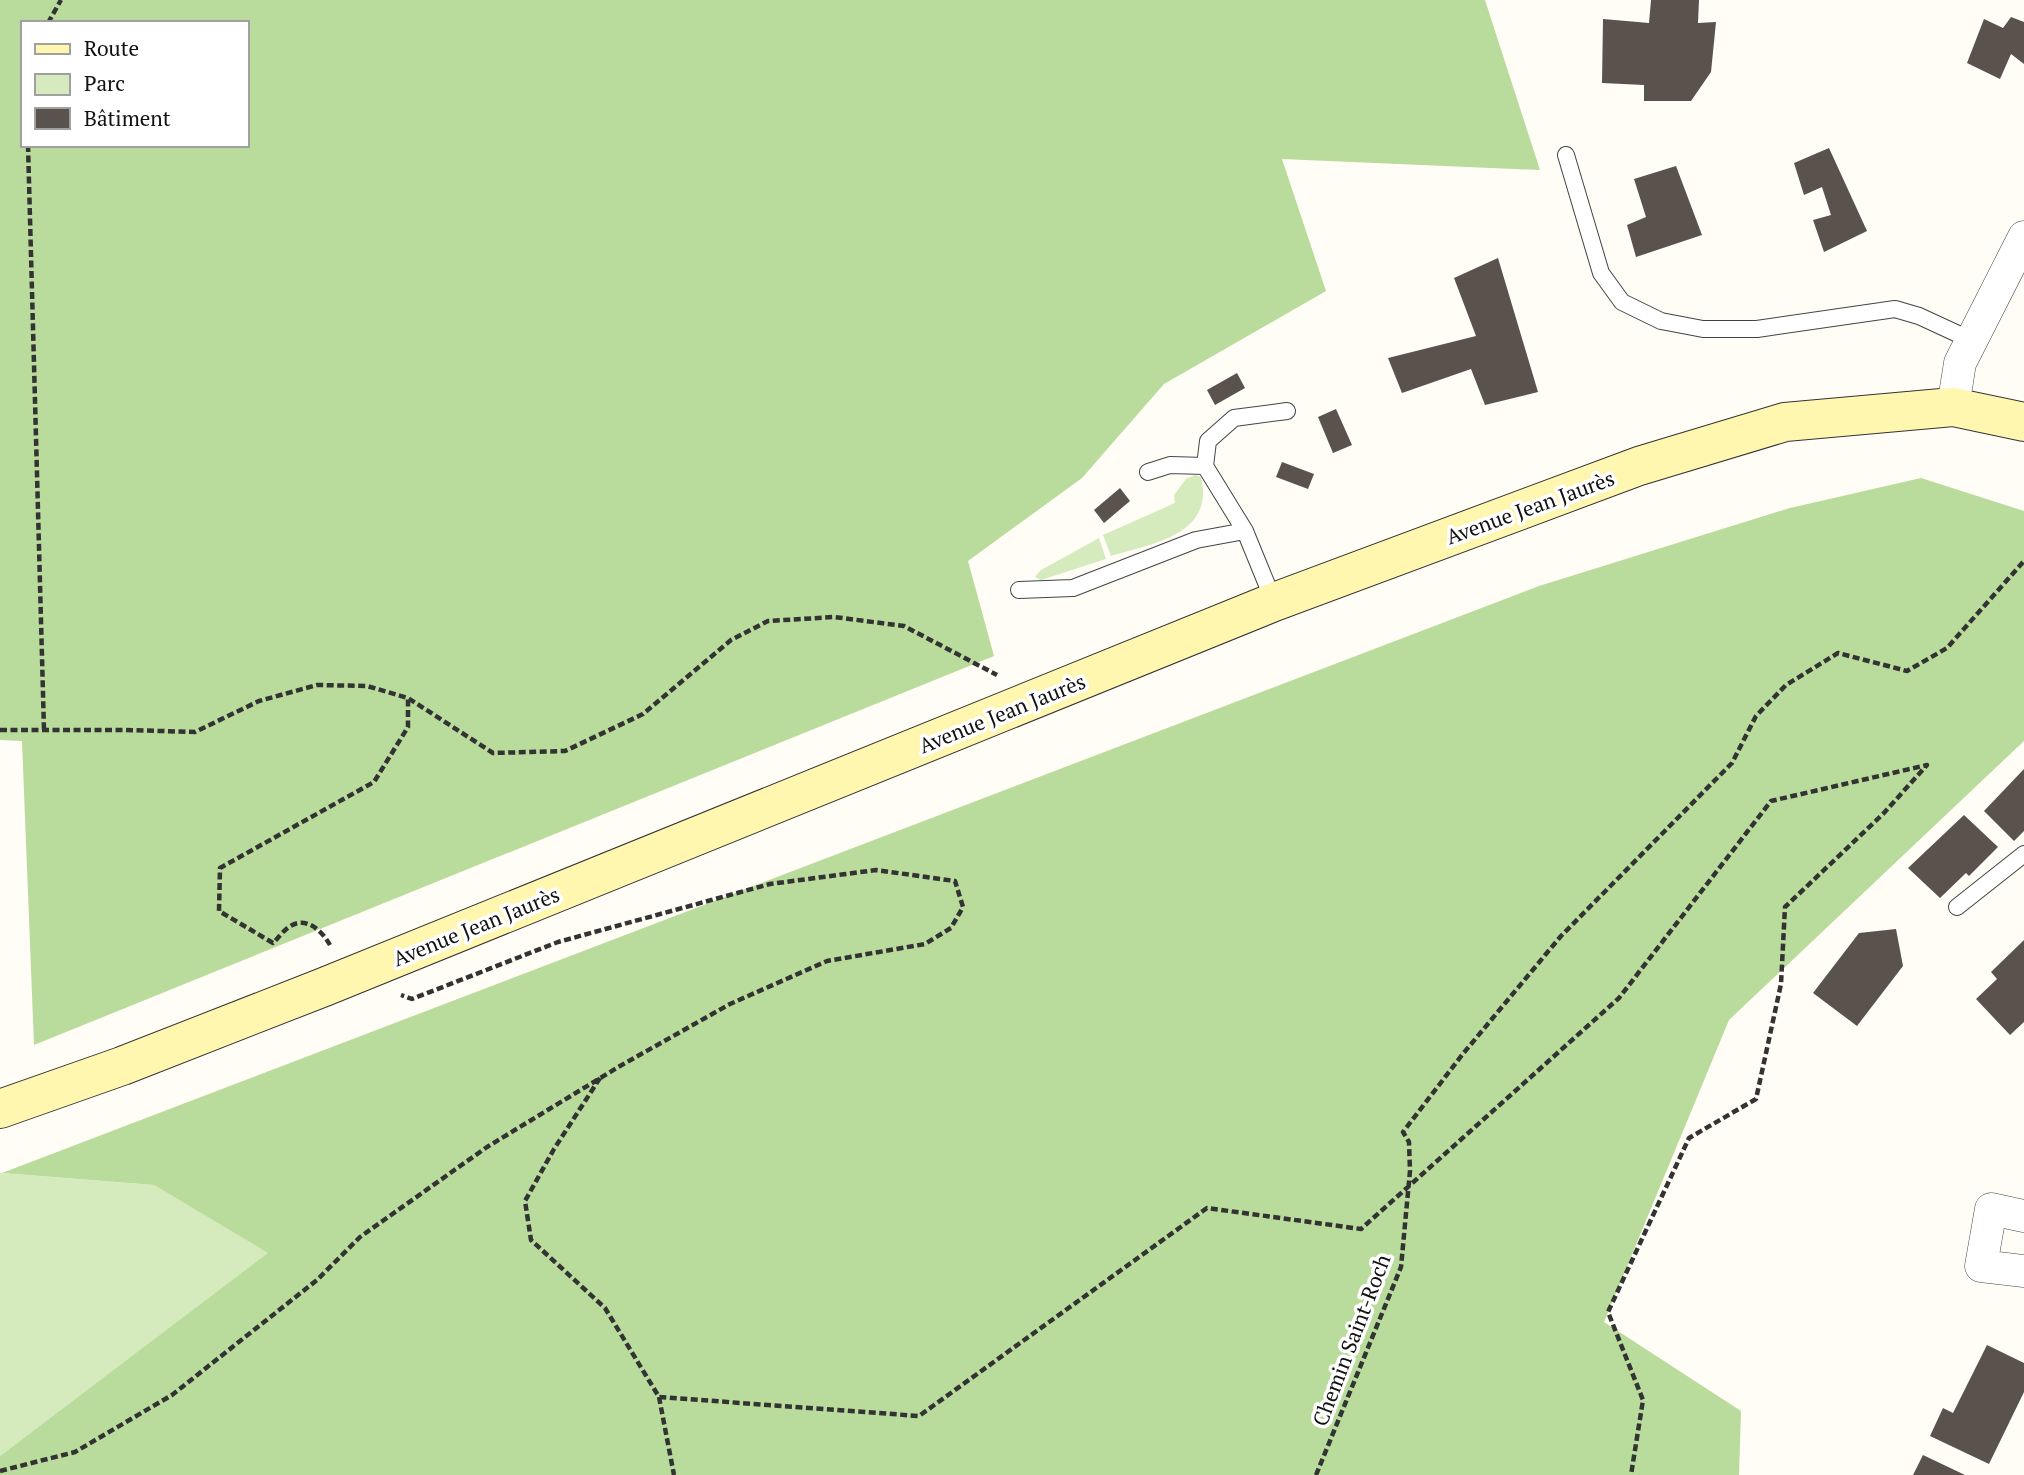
<svg xmlns="http://www.w3.org/2000/svg" width="2024" height="1475" font-family="'PT Serif',serif">
<style>
.green{fill:#d5ebbd}
.forest{fill:#b9dc9c;fill-rule:evenodd}
.building{fill:#5a524d}
.lines{fill:none;stroke-linecap:round;stroke-linejoin:round}
.service-casing{stroke:#444;stroke-width:18}
.minor-casing{stroke:#444;stroke-width:33}
.secondary-casing{stroke:#333;stroke-width:40}
.path{stroke:#333;stroke-width:4.5;stroke-dasharray:7 3.5;stroke-linecap:butt}
.service{stroke:#fff;stroke-width:16}
.minor{stroke:#fff;stroke-width:32}
.secondary{stroke:#fff6b0;stroke-width:38}
.labels{text-anchor:middle;dominant-baseline:central;stroke-width:7;stroke-linejoin:round;paint-order:stroke}
.street-label{font-size:21px;fill:#111;stroke:#fff}
</style>
<rect width="100%" height="100%" fill="#fffdf5"/>
<path class="green" d="M1195,475l6,2c14,58 -48,66 -90,79l-8,-21 72,-32 -1,-8 12,-16z
M1099,538l7,21 -65,21 -6,-3 6,-7z
M0,1173l154,12 115,68 -269,203z"/>
<path class="forest" d="M0,0h1485l55,170 -258,-11 44,132 -162,93 -82,94 -114,83 26,95 -960,389 -12,-304 -22,-1zM23,23h224v122h-224z
M1921,478l103,33v230l-295,279 -125,302 137,89 -2,64h-1739v-19l268,-203 -114,-68 -152,-12 1537,-587 251,-78z"/>
<path class="building" d="M1651,0h48l-1,23 18,-1 -5,50 -20,29h-47v-16l-42,-2 1,-64 46,4z
M2011,17l13,5v42l-13,-10 -11,25 -33,-16 17,-44 19,9z
M1829,148l38,83 -43,21 -11,-32 18,-5 -9,-28 -18,8 -10,-32z
M1676,166l26,69 -66,22 -9,-32 19,-8 -12,-38z
M1498,258l40,134 -53,13 -14,-36 -69,24 -14,-35 88,-22 -22,-58z
M1237,373l8,15 -30,17 -8,-15z
M1336,409l16,36 -19,8 -15,-36z
M1282,462l32,12 -6,15 -32,-12z
M1120,488l10,13 -26,22 -10,-13z
M2024,769v62l-10,10 -30,-30z
M1964,815l34,32 -29,29 -3,-3 -26,25 -32,-30z
M1896,929l7,37 -46,60 -44,-33 46,-60z
M2024,940v82l-14,13 -34,-36 21,-20 -6,-7z
M1987,1345l37,18v29l-35,72 -59,-28 13,-28 10,5z
M1923,1455l42,20h-52z"/>
<g class="lines">
<g class="service-casing">
<path id="service" d="M1566,155l35,118 21,29 39,19 42,8h54l138,-20 24,7 52,24
M1148,472l22,-7 35,1
M1019,590l54,-2 123,-48 49,-9
M1274,602l-29,-71 -40,-65 3,-25 26,-23 53,-7
M1957,907l67,-53"/>
</g>
<g class="minor-casing">
<path id="minor" d="M1953,407l7,-44 64,-126
M2024,1216l-33,-7 -10,57 43,5"/>
</g>
<g class="secondary-casing">
<path id="secondary" d="M0,1109l122,-43 202,-79 950,-385 365,-136 146,-44 168,-15 71,15"/>
</g>
<path class="path" d="M48,23l13,-23
M28,145l16,585
M0,730h126l69,2 64,-31 58,-16 50,1 41,12 85,55 72,-2 78,-37 88,-74 37,-19 66,-4 70,9 93,49
M330,945c-8,-14 -24,-30 -41,-18 -6,4 -11,11 -16,16l-54,-32 1,-43 154,-86 34,-55v-29
M600,1078l-46,71 -29,52 6,39 74,68 54,89 260,19 288,-208 154,21 258,-231 152,-197 156,-36 -44,49 -98,93 -4,77 -25,115 -67,39 -81,174 35,88 -12,75
M659,1397l15,78
M0,1471l75,-19 97,-57 145,-115 43,-43 127,-90 133,-81 110,-62 97,-43 98,-17 26,-16 12,-21 -8,-26 -79,-11 -106,14 -212,58 -146,57 -11,-4
M1316,1475l85,-208 9,-96 -1,-29 -6,-10 59,-77 99,-119 171,-173 24,-47 30,-31 52,-32 69,18 40,-23 77,-87"/>
<use href="#service" class="service"/>
<use href="#minor" class="minor"/>
<use href="#secondary" class="secondary"/>
</g>
<g class="labels">
<g class="street-label">
<text transform="translate(1530 507) rotate(-20)">Avenue Jean Jaurès</text>
<text transform="translate(1002 713) rotate(-22)">Avenue Jean Jaurès</text>
<text transform="translate(476 926) rotate(-22)">Avenue Jean Jaurès</text>
<text transform="translate(1351 1340) rotate(-69)">Chemin Saint-Roch</text>
</g>
</g>
<rect x="21" y="21" width="228" height="126" fill="#ffffff" stroke="#a0a0a0" stroke-width="2"/>
<rect x="35" y="44" width="35" height="10" fill="#fff6b0" stroke="#a0a0a0" stroke-width="2"/>
<text x="84" y="56" font-size="21" fill="#111111">Route</text>
<rect x="35" y="74" width="35" height="21" fill="#d5ebbd" stroke="#a0a0a0" stroke-width="2"/>
<text x="84" y="91" font-size="21" fill="#111111">Parc</text>
<rect x="35" y="108" width="35" height="21" fill="#5a524d" stroke="#a0a0a0" stroke-width="2"/>
<text x="84" y="126" font-size="21" fill="#111111">Bâtiment</text>
</svg>
